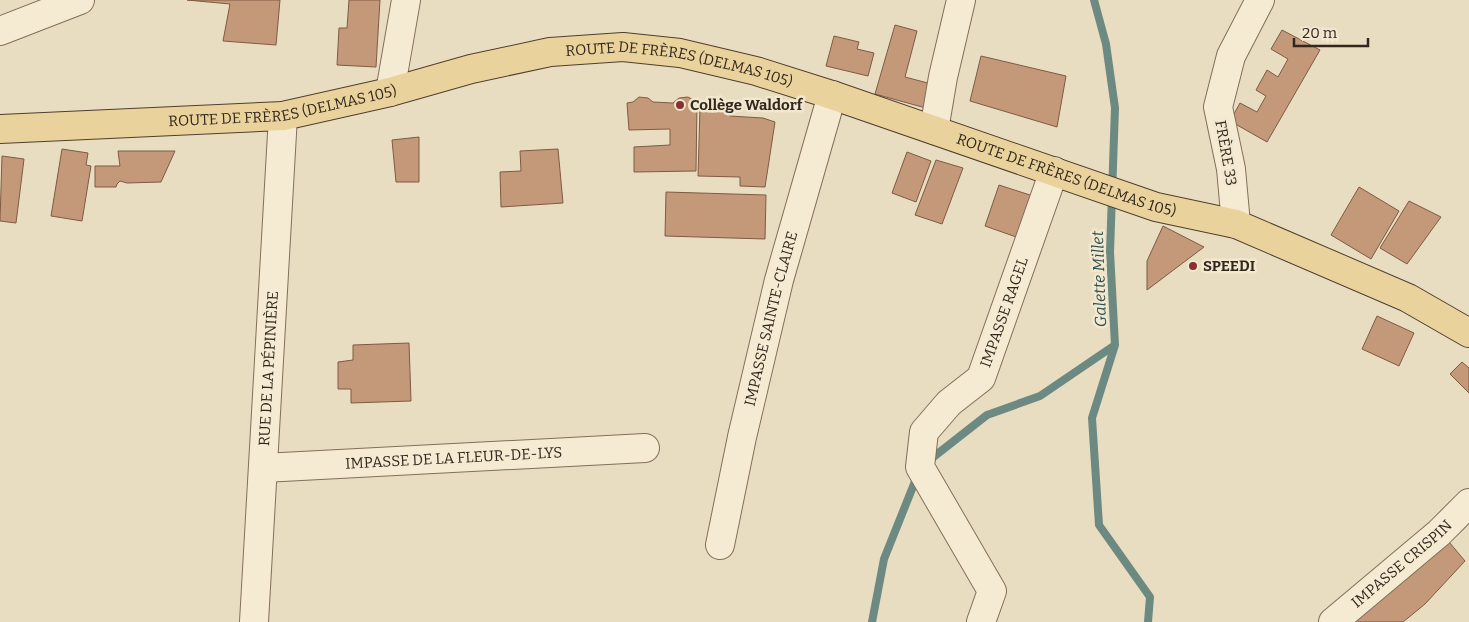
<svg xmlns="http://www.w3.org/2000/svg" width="1469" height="622" font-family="Bitter,serif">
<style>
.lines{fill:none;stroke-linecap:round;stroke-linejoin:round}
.stream{stroke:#6c8982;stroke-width:8}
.building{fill:#c4997a;stroke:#7e5a42}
.minor-casing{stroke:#816f5a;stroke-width:30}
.major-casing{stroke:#4f3e2e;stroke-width:30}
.minor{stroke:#f5ebd3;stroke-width:28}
.major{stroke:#ead29c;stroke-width:28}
.poi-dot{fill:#8b3030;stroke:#f2e8d0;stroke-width:2}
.labels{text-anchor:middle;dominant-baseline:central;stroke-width:5;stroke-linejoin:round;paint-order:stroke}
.street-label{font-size:15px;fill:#32271d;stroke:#f2e8d0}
.poi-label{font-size:15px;font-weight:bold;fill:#32271d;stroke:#f2e8d0;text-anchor:start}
.water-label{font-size:16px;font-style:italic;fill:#2e514f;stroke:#f2e8d0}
</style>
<rect width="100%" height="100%" fill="#e9ddc1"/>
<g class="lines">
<path class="stream" d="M1115,345l-23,73 7,107 51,72 -2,25
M927,462l60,-47 53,-19 75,-51 -5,-93 5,-144 -9,-64 -12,-44
M872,622l12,-63 34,-85"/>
</g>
<path class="building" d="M187,0h93l-4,45 -53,-4 7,-37z
M349,0h31l-4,67 -39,-2 2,-37h8z
M895,25l22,6 -12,46 34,9 -6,24 -58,-16z
M1282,30l38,20 -53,92 -37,-21 10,-18 17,9 9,-16 -10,-6 11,-20 11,7 10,-18 -17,-10z
M834,36l25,6 -2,7 17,4 -6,23 -42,-10z
M981,56l85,20 -9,51 -87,-26z
M639,97l9,1 5,4 20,1 6,-5 9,-1 9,5 -1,69 -62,1v-25l36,-2v-16l-41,1 -2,-27 6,-1z
M700,107l31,1 -1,8 33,2 12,4 -10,65 -25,-1v-9l-42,-1z
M419,137v45h-23l-4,-42z
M62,149l26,4 -2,12 5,1 -9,55 -31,-5z
M558,149l5,54 -62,4 -1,-35 21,-1 -1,-20z
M118,151h57l-14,31 -34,1 -7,-2 -3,3 -1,3h-21v-21h25z
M907,152l24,9 -15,41 -24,-9z
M2,156l22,3 -8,64 -16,-2z
M936,160l27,8 -21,56 -27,-9z
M999,185l34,11 -14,42 -34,-12z
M1359,187l40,24 -28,48 -40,-24z
M666,192l100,3 -1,44 -100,-3z
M1409,201l32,16 -34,47 -27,-16z
M1163,226l41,21 -57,43v-29z
M1377,316l37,17 -15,33 -37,-17z
M409,343l2,58 -60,2v-14h-13v-27l15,-2v-15z
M1462,362l7,6v25l-19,-19z
M1444,536l21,25 -40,43 -22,18h-62z"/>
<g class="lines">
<g class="minor-casing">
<g id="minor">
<path d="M0,31l80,-31"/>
<path d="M390,92l16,-92"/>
<path d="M934,130l9,-53 18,-77"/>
<path d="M1236,224l-5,-55 -13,-62 13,-51 29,-56"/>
<path id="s1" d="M263,468l382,-20"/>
<path id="s2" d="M720,545l22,-108 37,-157 53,-185"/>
<path id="s3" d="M254,622l29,-506"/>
<path id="s4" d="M981,622l11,-31 -72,-124 4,-35 25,-29 32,-25 73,-207"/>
<path id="s5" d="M1333,622l106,-89 30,-30"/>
</g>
</g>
<g class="major-casing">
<g id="major">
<path id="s6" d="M0,129l283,-13 107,-24 81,-23 79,-17 73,-5 57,6 76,18 76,24 324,112 80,17 172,74 61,35"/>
</g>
</g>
<use href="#minor" class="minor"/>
<use href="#major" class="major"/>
</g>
<g class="poi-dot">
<circle cx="680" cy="105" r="5"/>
<circle cx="1193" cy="266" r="5"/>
</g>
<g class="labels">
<g class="street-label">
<text stroke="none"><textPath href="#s6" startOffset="689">ROUTE DE FRÈRES (DELMAS 105)</textPath></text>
<text stroke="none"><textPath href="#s6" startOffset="284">ROUTE DE FRÈRES (DELMAS 105)</textPath></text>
<text transform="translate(1226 153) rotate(80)">FRÈRE 33</text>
<text stroke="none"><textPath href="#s6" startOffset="1094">ROUTE DE FRÈRES (DELMAS 105)</textPath></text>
<text stroke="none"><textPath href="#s4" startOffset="360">IMPASSE RAGEL</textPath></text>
<text stroke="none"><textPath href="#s2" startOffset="232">IMPASSE SAINTE-CLAIRE</textPath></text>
<text stroke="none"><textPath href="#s3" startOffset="254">RUE DE LA PÉPINIÈRE</textPath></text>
<text stroke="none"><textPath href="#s1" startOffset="191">IMPASSE DE LA FLEUR-DE-LYS</textPath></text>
<text stroke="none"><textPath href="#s5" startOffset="90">IMPASSE CRISPIN</textPath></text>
</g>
<g class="poi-label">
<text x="690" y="105">Collège Waldorf</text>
<text x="1203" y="266">SPEEDI</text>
</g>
<g class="water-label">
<text transform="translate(1099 279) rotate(-92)">Galette Millet</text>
</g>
</g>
<path d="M1294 38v8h74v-8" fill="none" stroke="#32271d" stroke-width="2.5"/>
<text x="1302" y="38" font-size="15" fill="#32271d" stroke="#f2e8d0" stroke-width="4" paint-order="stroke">20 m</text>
</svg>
